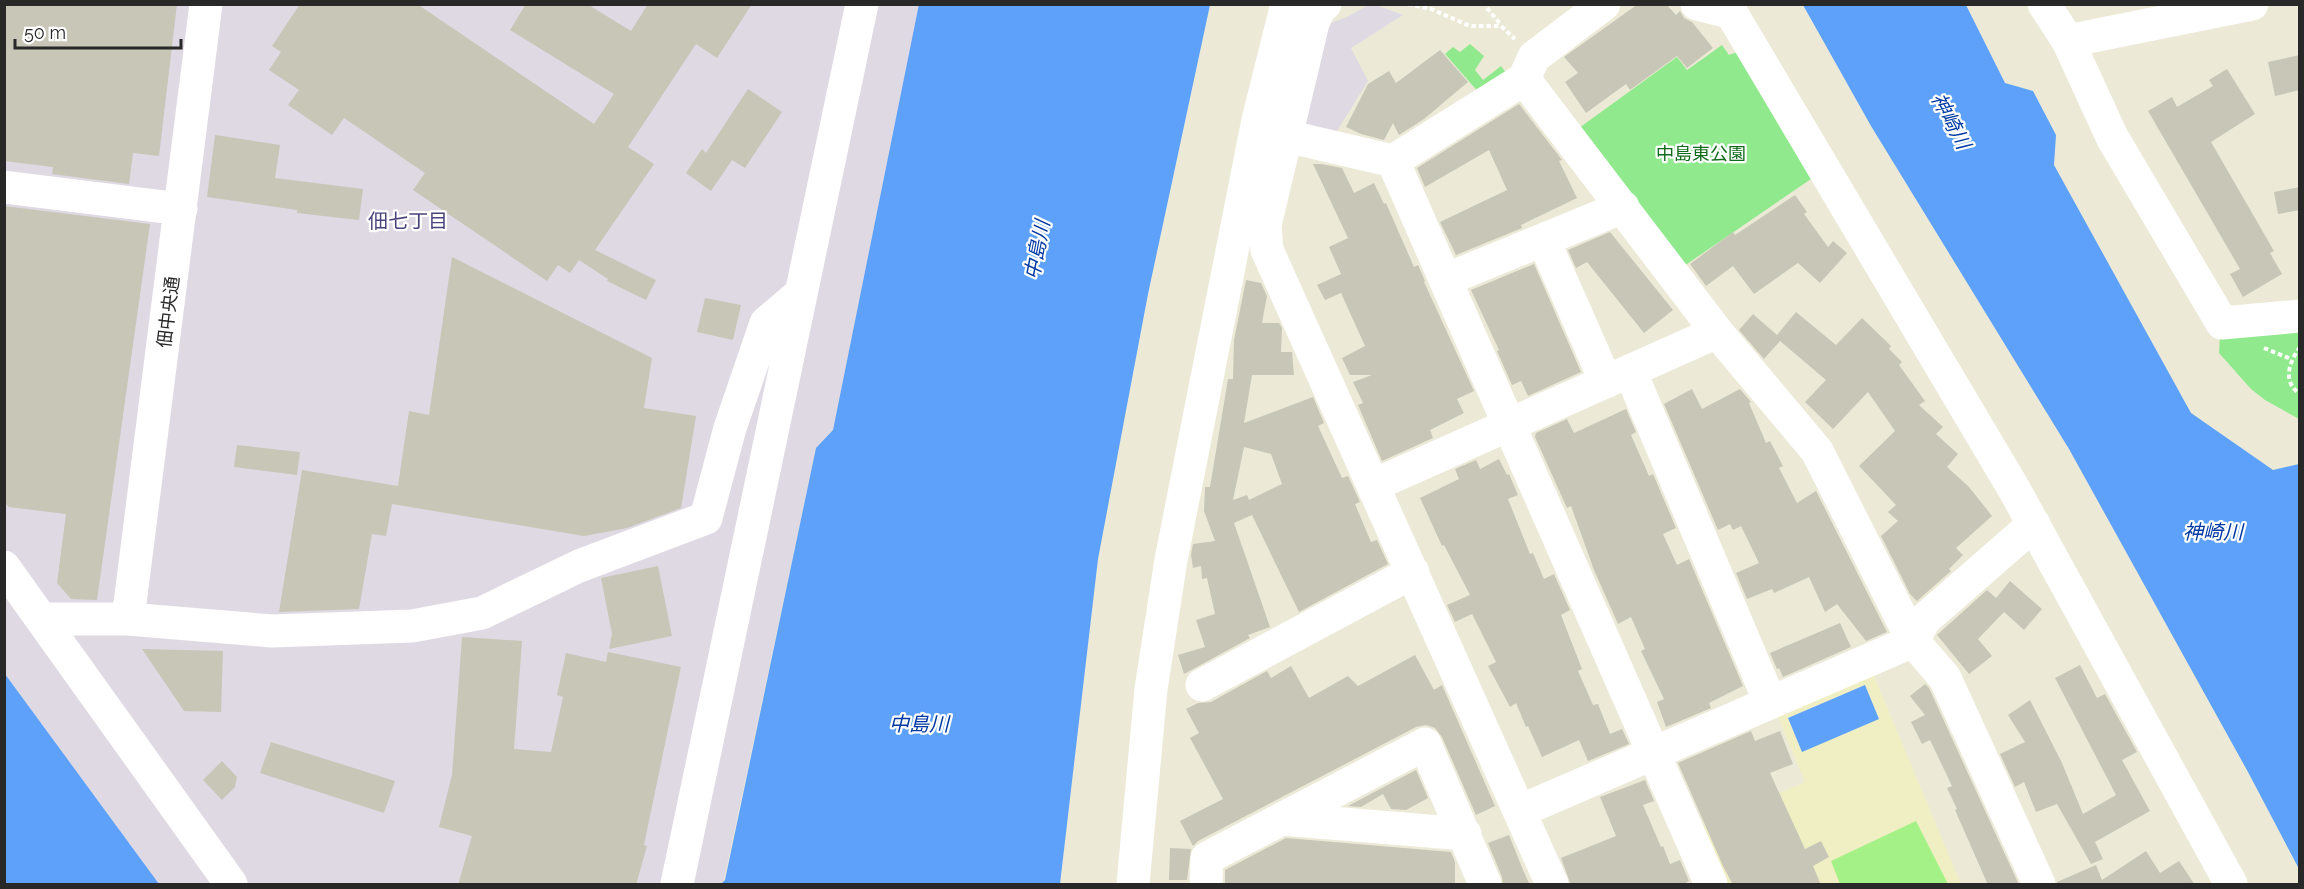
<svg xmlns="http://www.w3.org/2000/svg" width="2304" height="889" font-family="Raleway,'Noto Sans JP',sans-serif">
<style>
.industrial{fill:#dfd9e3}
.education{fill:#f0efc4}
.green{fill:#90e98d}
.pitch{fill:#a4f287}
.water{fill:#5da1fb}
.building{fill:#c7c6b7;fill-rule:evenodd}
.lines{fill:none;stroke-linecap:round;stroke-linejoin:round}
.path{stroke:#fff;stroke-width:4;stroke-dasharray:4.5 3;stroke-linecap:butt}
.minor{stroke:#fff;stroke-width:33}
.labels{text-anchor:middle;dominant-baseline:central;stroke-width:4.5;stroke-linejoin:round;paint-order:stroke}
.park-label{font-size:18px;fill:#126b1a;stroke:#fff}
.street-label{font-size:18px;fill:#282828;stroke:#fff}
.water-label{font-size:20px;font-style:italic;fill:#0039a3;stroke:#fff}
.neighbourhood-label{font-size:20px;fill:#4b447c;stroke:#fff}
</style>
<rect width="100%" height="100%" fill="#ecead7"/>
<path class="industrial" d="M4,5h915l-86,425 -17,18 -92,432 -3,4h-562l-154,-210z
M1368,5h8l27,10 -52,33 17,33 -34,55 -33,-13 19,-96 27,-10z"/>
<path class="education" d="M1872,671l89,213h-240l-24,-55 108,-47 -29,-70z"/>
<path class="green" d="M1470,44l14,12 -9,14 8,10 18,-14 8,11 -28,18 -36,-41 8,-7 7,5z
M1722,45l7,10 11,-4 71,128 -127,87 -105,-138 98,-71 10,13z
M2299,328v91l-34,-19 -14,-11 -32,-36 1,-18z"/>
<path class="pitch" d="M1916,821l32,63h-108l-9,-23z"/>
<path class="water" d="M919,4l291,1 -62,289 -50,265 -38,325h-339l4,-4 91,-432 17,-18z
M1803,5h163l39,78 28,8 23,44 -2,30 137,248 82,57 26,-6v405l-51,-97 -179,-323 -198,-323z
M4,674h1l154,210h-154z
M1865,685l14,34 -77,33 -14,-34z"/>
<path class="building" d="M4,4h173l-18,152 -26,-3 -4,31 -77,-10 1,-7 -49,-6z
M300,4h117l177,120 20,-30 -104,-64 16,-26h61l44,27 17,-27h104l-35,54 -21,-14 -68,103 26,17 -59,86 61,30 -10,20 -39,-19 1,-2 -29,-19 -9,13 -12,-8 -11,16 -134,-91 12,-17 -81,-55 -12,17 -44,-30 11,-15 -30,-20 12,-18 -9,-6z
M1638,4h28l10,11 4,-4 4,7 8,4 21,26 -26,20 -10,-12 -47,34 -4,-6 -40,29 -21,-31 13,-9 -14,-16z
M1440,50l28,32 -44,37 -25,16 -6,-12 -9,17 -23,-6 -15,-7 22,-43 21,-13 7,12z
M2300,55v35l-25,6 -7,-34z
M2227,69l28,45 -44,28 63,109 -4,2 12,21 -39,23 -13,-23 10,-5 -92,-158 24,-14 5,10 36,-21 -4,-6z
M748,89l34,23 -37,56 -13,-8 -21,31 -25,-18 16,-24 4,4z
M1519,104l43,56 -3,1 18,37 -56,27 1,3 -66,27 -16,-33 67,-32 -18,-40 -64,37 -8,-19z
M215,135l65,10 -5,33 88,11 -4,31 -62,-7v-3l-90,-13z
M1313,164h8l21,4 12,25 20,-10 10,21 2,-1 28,64 4,-2 7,16 -1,1 50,109 -17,8 7,14 -34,17 3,8 -51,23 -24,-56 5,-2 -10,-21 19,-7h-22l-8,-17 23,-12 -24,-53 -16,7 -8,-15 24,-11 -12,-27 19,-9z
M2300,187v23l-22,4 -4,-22z
M1795,195l12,17 -3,2 24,33 5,-6 14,12 -27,30 -22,-20 -44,31 -21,-28 -27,20 -16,-22 43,-32 2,3z
M4,206l146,18 -53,376 -26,-1 -14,-16 9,-69 -57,-7 -5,-5z
M1610,232l63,78 -29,23 -57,-71 -11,6 -8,-18z
M452,257l200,101 -8,50 52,8 -15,92 -54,20 -43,8 -192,-32 -6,32 -14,-2 -13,75 -80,3 23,-142 96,16 11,-75 20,4z
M1534,264l47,108 -53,24 -7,-15 -9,4 -15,-34 2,-1 -28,-60z
M1246,280l15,3 6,13 -5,27h17l3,5 -1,24h11l2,23h-42l-8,48 69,-26 11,26 -6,3 24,52 6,-2 12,26 -5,2 16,38 6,-2 11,24 -89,48 -47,-97 -18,8 36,104 -22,8 2,3 -66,36 -6,-19 27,-8 -9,-27 19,-6 -8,-36 -5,1 -1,-13 -8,2 -2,-13 2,-11 22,-3 -11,-30 1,-24h5l18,-108h5l1,-39zM1244,447l27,7 11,30 -33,16 -2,-5 -14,5z
M705,298l36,7 -8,35 -36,-8z
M1796,312l40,33 26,-27 29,28 -2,3 13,13 -3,3 26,36 -6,4 24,22 -7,7 22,20 -11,13 22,20 23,29 -36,32 7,7 -14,14 2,2 -34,30 -7,-7 -29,-58 17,-15 -10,-9 8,-7 -37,-39 36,-35 -27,-39 -35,37 -28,-27 21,-22 -46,-39 -16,18 -25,-29 14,-16 24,21z
M1692,389l10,20 38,-20 11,13 -2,1 17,40 4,-2 13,25 -4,2 18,35 19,-12 71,141 -21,9 -29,-37 -12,8 -16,-35 -35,16 -2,-4 -25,10 -11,-26 23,-10 -18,-37 -8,4 -3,-6 -12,6 -54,-126z
M1626,409l10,23 -5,3 18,41 4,-2 23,54 -13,6 14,31 12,-6 54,127 -34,17 2,5 -45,19 -9,-25 7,-3 -23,-48 4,-2 -14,-32 -13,7 -24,-54 -23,-64 -4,2 -32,-71 1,-4 31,-14 7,14z
M237,445l63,7 -3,23 -63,-8z
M1499,459l8,16 2,-1 9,21 -10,4 22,55 3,-1 11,26 10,-5 16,36 -9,5 21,54 -4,2 15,34 5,-1 12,30 12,-5 7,15 -41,17 -9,-21 -37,17 -14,-31 -2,1 -10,-24 -6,4 -22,-41 8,-4 -24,-48 -17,8 -8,-17 23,-10 -26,-50 -2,1 -22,-48 39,-19 -4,-10 21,-9 4,9z
M658,566l14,70 -63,13 3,-15 -11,-56z
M2010,581l32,28 -18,21 -20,-18 -26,27 14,17 -23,18 -32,-39 50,-45 9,8z
M1840,623l11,24 -68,30 -4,-9 -2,1 -7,-16z
M462,637l60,4 -8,108 37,3 12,-55 -6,-2 9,-42 40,9 2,-10 73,15 -37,178 3,1 -11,39h-178l14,-49 -33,-9 13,-52z
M142,649l81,2 -2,61 -37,-1z
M1415,655l19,35 8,-5 53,121 -19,9 -34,-78 -7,-9 -9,-3 -10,2 -218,114 -5,5 -13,-25 43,-22 -33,-61 9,-5 -13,-24 12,-6 13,-1 56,-31 4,7 20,-12 18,32 39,-22 10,10z
M2080,665l17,33 8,-4 32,58 -15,8 28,51 -55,31 8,17 -12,5 -34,-60 -21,8 -12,-30 -9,5 -15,-33 25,-12 -17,-27 22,-15 32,63 21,51 33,-19 -61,-117z
M1925,684l4,4 90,197h-31l-33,-75 2,-1 -10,-21 5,-2 -22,-46 -8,4 -11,-22 14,-7 -15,-19z
M1751,731l4,10 25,-10 13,33 -23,9 35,76 16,-8 8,16 -16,9 8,19h-88l-10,-19 -45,-103z
M271,742l124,39 -11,32 -124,-40z
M222,761l15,16 -2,10 -13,13 -19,-20z
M1416,770l12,28 -22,12 -15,-1 -8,-15 -22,13 -13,-1z
M1645,780l9,21 -11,4 18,42 2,-1 7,18 10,-4 9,21 -7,4h-111l-10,-27 55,-22 -16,-39z
M1509,835l14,35 7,15h-27l-1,-8 -14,-34z
M1286,838l165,14 4,10v23h-230v-15z
M1170,848l21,1 -4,31h-18z
M2146,851l14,22 19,-12 16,24h-137l-1,-3 39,-17 6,15z"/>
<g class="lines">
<path class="path" d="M1408,4l23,5 39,17h31l14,13
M1487,8l14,17
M2300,347c-11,15 -18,35 0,47
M2264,348l27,11"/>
<path class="minor" d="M1325,4l-6,5 -6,14 -48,202 2,25 285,634
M1697,4l32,8
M1726,4l288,485 217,395
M2044,4l24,37
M2252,4l-184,37 44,96 110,186 78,-7
M1524,79l193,253 100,119 96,190 32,37 94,206
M1286,136l107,25 131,-82 10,-22 70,-53
M1393,161l318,723
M4,187l177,22
M1544,241l62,141
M1445,280l178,-73
M1630,371l140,331
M1374,485l343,-153
M4,567l227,317
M42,619h86l144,12 140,-5 70,-13 97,-47 127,-48 24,-90 36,-105 34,-29
M128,619l78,-615
M1202,685l211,-113
M1520,811l393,-170 11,-21 110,-96
M1282,819l183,15
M677,884l185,-880
M1133,884l18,-195 20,-129 87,-440 29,-116
M1206,884l1,-26 218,-114 60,140"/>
</g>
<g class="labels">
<g class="park-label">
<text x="1701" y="153">中島東公園</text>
</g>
<g class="street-label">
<text transform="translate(168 312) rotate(-83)">佃中央通</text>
</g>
<g class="water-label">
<text transform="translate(1951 121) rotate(62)">神崎川</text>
<text transform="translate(1037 250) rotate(-79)">中島川</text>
<text x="2213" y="532">神崎川</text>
<text x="919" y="724">中島川</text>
</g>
<g class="neighbourhood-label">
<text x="408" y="221">佃七丁目</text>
</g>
</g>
<rect width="2304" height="889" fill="none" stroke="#282828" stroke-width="12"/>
<path d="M15 39v9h166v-9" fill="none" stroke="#282828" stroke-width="3"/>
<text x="24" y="39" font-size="18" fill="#282828" stroke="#ffffff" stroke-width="4.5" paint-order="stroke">50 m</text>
</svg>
